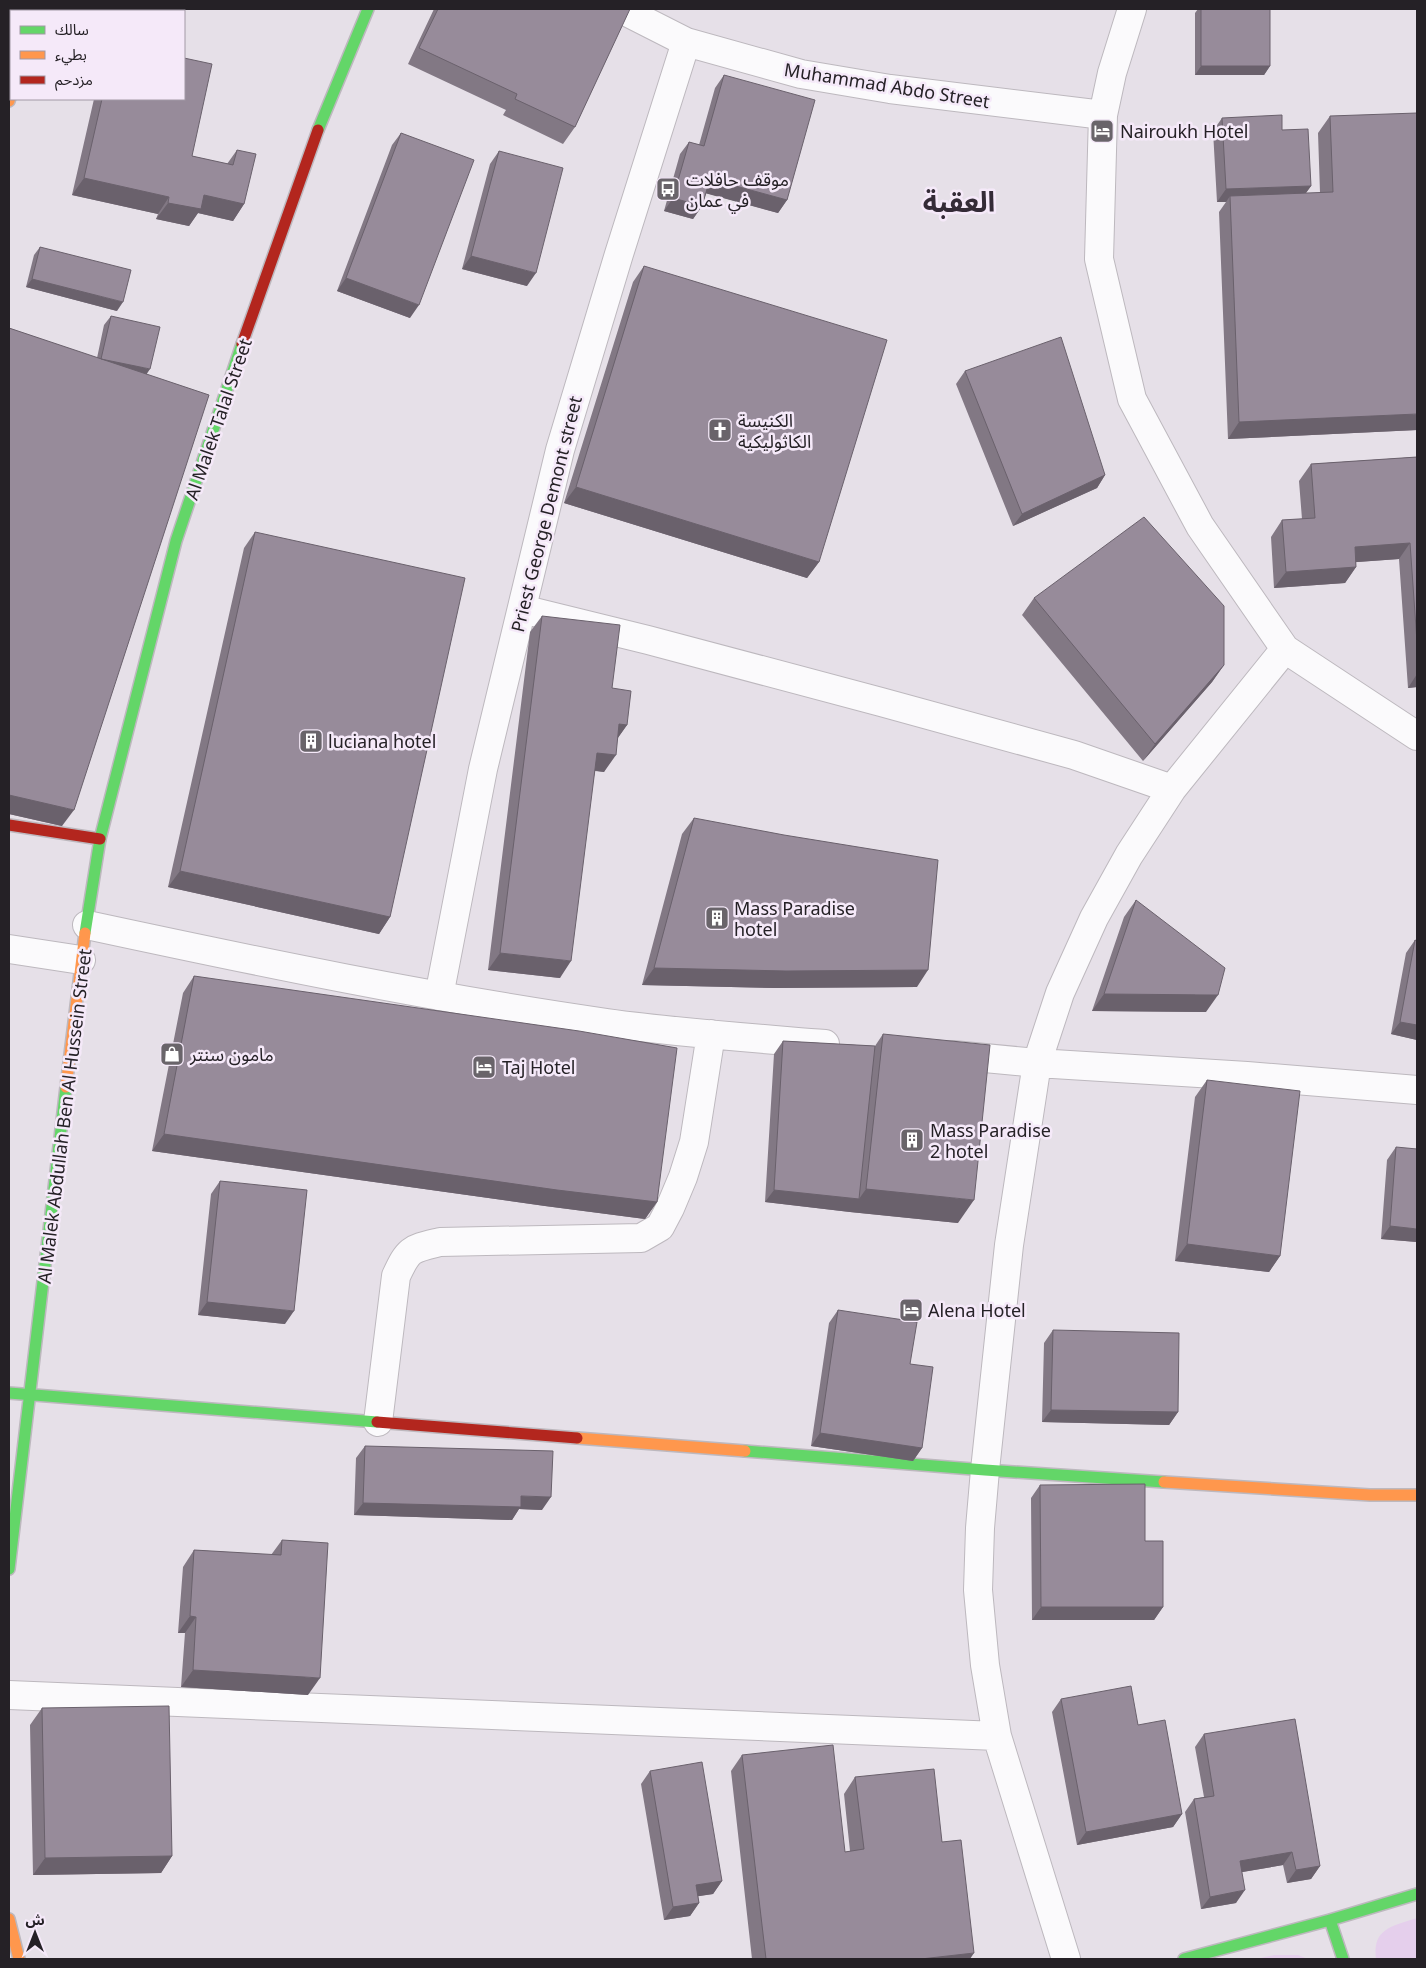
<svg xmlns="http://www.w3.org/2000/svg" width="1426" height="1968" font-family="'Noto Sans','Noto Sans Arabic',sans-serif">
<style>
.green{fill:#e5cfec}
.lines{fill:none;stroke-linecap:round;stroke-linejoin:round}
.street-casing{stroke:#bdb8be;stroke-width:30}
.fast-casing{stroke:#bdb8be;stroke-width:14}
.slow-casing{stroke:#bdb8be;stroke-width:14}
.jam-casing{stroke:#bdb8be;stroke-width:14}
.street{stroke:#fbfafc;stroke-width:28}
.fast{stroke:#63d668;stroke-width:11}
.slow{stroke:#ff974d;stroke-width:11}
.jam{stroke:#b3261e;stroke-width:11}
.wall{fill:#827884}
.shaded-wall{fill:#6a616c}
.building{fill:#978b9a;stroke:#6a616c}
.labels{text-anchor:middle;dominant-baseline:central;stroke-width:5;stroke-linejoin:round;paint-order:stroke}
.street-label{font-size:18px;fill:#252126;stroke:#f5e9f9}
.poi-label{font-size:18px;fill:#252126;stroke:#f5e9f9;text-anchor:start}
.town-label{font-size:28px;font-weight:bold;fill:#342b37;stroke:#f5e9f9}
</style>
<rect width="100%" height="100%" fill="#e6e0e8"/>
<path class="green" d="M1417,1918v41h-41c-4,-31 17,-33 41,-41z
M1274,1955h24l10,4h-52z"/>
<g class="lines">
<g class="street-casing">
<path id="street" d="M621,9l65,33 115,32 89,15 213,26
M1132,9l-20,64 -9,42 -4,144 33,140 68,127 85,123 132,87
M522,609l126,31 233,62 193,53 98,34
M87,925c172,37 345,73 520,98 72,10 145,15 218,21
M9,949l72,11
M439,996l44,-227 77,-319 59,-196 67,-212
M953,1055l84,8 210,13 170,14
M378,1422l18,-146c13,-28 15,-27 44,-34l201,-4 19,-11 10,-19 13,-31 11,-35 17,-108
M9,1695l988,41
M1066,1959l-69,-223 -12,-71 -7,-75 2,-62 5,-58 24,-225 28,-182 23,-70 34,-75 35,-63 43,-66 113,-140"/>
</g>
<g class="fast-casing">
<path id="fast" d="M43,11l1,-2
M318,130l50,-121
M85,933l15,-94 76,-298 66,-197
M9,1393l368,29
M745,1451l240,19 179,12
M9,1569l57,-482
M1330,1920l13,39
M1184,1959l146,-39 87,-26"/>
</g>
<g class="slow-casing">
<path id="slow" d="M9,101l2,-7
M66,1087l19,-154
M577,1438l168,13
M1164,1482l206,13h47
M9,1919l10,40"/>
</g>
<g class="jam-casing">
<path id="jam" d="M242,344l76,-214
M9,825l91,14
M377,1422l200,16"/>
</g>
<use href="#street" class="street"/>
<use href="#fast" class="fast"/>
<use href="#slow" class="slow"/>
<use href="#jam" class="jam"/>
</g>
<path class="wall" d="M434,9h195l-54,118 -12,17 -60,-29 3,-5 -98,-46z
M1198,9h72v57l-6,9h-69v-62z
M724,75l63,125 -9,13 -72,-20 -4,13 -9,13 -29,-8 16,-57 9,-12 10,3 16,-57z
M94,99h90l8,57 35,8 10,-14 7,54 -11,17 -35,-8 -9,13 -33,-7 2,-5 -86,-19z
M1330,116l87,314 -189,9 -9,-227 7,-10h-9l-4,-71 9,-13 60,12 29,56 -5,7h14l-2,-60z
M401,133l9,185 -73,-27 55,-146z
M499,151l28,135 -65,-17 28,-105z
M40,247l77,64 -91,-24 8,-32z
M644,266l175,296 -12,16 -243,-75 69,-221z
M111,316l36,58 -85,452 -53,-12v-486l88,30 7,-33z
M965,371l140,104 -8,13 -84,38 -57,-142z
M1417,457v230l-9,1 -9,-129 -43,3v5l-11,16 -71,5 -3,-51 11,-17 20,-1 -3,-38 12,-17z
M255,532l135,385 -11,17 -211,-47 76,-339z
M1034,598l190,67 -12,17 -69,79 -121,-146z
M542,616l70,72 15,37 -10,14 -13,33 -9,-1 -35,207 -72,-8 42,-338z
M694,818l223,169 -142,1 -133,-3 40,-151z
M1136,900l70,112 -114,-1 32,-94z
M1415,940l2,100 -26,-6 15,-81z
M194,976l463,226 -12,17 -100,-13 -393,-55 31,-158z
M883,1034l75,189 -108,-11 -85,-10 9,-148 9,-13 92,5z
M1207,1080l73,176 -11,16 -94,-11 20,-164z
M1396,1147l21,95 -36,-3 6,-79z
M220,1181l65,143 -87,-9 13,-121z
M838,1310l72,54 12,84 -9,13 -102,-15 18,-123z
M1053,1330l125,82 -9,13 -127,-3 2,-79z
M365,1446l177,64 -23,-1 -7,11 -158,-5 2,-57z
M1040,1485l105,56 18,66 -9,13h-122l-1,-122z
M282,1540l26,155 -127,-8 4,-54h-7l5,-66 11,-17 77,5z
M1061,1699l121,115 -9,13 -96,18 -25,-133z
M42,1708l130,148 -11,17 -128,2 -3,-150z
M1204,1734l116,132 -9,13 -24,4 -4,-18 -41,7 -6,31 -35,6 -16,-97 9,-13 10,-2 -9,-50z
M742,1755l103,97 5,-1 -6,-57 11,-17 87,65 28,117h-218l-21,-188z
M650,1771l72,110 -9,13 -15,2 1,7 -9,13 -26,4 -23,-136z"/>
<path class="shaded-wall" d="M1201,66h69l-6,9h-69z
M84,178l85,19 -11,17 -86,-19z
M710,179l77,21 -9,13 -77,-21z
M1311,186l-9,12 -72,-2 -4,6h-9l9,-13z
M204,195l40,9 -11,17 -35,-8 -9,13 -33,-7 12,-16z
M673,198l29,8 -9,13 -29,-8z
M471,256l65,17 -9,13 -65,-17z
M346,278l73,27 -9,13 -73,-27z
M32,279l91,23 -6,9 -91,-24z
M101,359l49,10 -6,9z
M1417,414v16l-189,9 11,-17z
M1105,475l-8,13 -84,38 9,-12z
M576,487l243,75 -12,16 -243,-75z
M1410,543l-11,16 -55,4 11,-16z
M1356,567l-11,16 -71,5 12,-16z
M1224,665l-12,17 -69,79 12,-17z
M1417,674v13l-9,1z
M619,724l8,1 -12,17z
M597,753l19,2 -12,17 -19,-3z
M9,795l65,15 -12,16 -53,-12z
M180,871l210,46 -11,17 -211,-47z
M500,953l71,8 -11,17 -72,-8z
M654,968l274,2 -11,17 -142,1 -133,-3z
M1104,994l114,1 -12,17 -114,-1z
M1400,1022l17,3v15l-26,-6z
M164,1134l493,68 -12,17 -100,-13 -393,-55z
M866,1189l108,11 -16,23 -108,-11 -85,-10 9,-12 85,9z
M1390,1226l27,3v13l-36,-3z
M1187,1244l93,12 -11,16 -94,-11z
M207,1302l87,9 -9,13 -87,-9z
M1051,1410l127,2 -9,13 -127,-3z
M820,1433l102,15 -9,13 -102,-15z
M521,1496l30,1 -9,13 -23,-1 -7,11 -158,-5 9,-12z
M1041,1607h122l-9,13h-122z
M190,1616l6,1 -11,16h-7z
M193,1670l127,8 -12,17 -127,-8z
M1182,1814l-9,13 -96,18 9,-13z
M1292,1852l-9,13 -52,9 9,-13z
M172,1856l-11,17 -128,2 12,-17z
M1320,1866l-9,13 -24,4 9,-13z
M722,1881l-9,13 -26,4 9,-13z
M1245,1890l-9,13 -35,6 9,-12z
M699,1903l-9,13 -26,4 9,-13z
M974,1953l-4,6h-49z"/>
<path class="building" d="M97,9l9,2h-9z
M438,9h192l-55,118 -60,-28 2,-5 -98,-46z
M1201,9h69v57h-69z
M184,58l28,6 -20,92 41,9 4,-15 19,4 -12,50 -40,-9 -3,14 -33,-6 1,-6 -85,-19 18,-79h82z
M724,75l91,25 -28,100 -77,-21 -8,27 -29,-8 16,-56 15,4z
M1417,113v301l-178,8 -9,-226 103,-4 -3,-76z
M1282,115v15l26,-1 3,57 -85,3 -4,-71z
M401,133l73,27 -55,145 -73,-27z
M499,151l64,17 -27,105 -65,-17z
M40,247l91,23 -8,32 -91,-23z
M644,266l243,74 -68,222 -243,-75z
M111,316l49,11 -10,42 -49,-10z
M9,328l200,67 -135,415 -65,-15z
M1061,337l44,138 -83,39 -57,-143z
M1417,457v185l-7,-99 -55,4 1,20 -70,5 -4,-52 33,-2 -4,-54z
M1144,517l80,89v59l-69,79 -121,-146z
M255,532l210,46 -75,339 -210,-46z
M542,616l78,9 -8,63 19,3 -4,34 -8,-1 -3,31 -19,-2 -26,208 -71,-8z
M694,818l90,17 154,25 -10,110 -142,1 -132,-3z
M1136,900l89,68 -7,27 -114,-1z
M1415,940l2,1v84l-17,-3z
M194,976l385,55 98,17 -20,154 -100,-12 -393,-56z
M883,1034l107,11 -16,155 -108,-11z
M783,1041l92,5 -16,153 -85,-9z
M1207,1080l93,11 -20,165 -93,-12z
M1396,1147l21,2v80l-27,-3z
M220,1181l87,9 -13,121 -87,-9z
M838,1310l79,12 -7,42 23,3 -11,81 -102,-15z
M1053,1330l126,3 -1,79 -127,-2z
M365,1446l188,5 -2,46 -30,-1v11l-158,-4z
M1145,1484v57h18v66h-122l-1,-122z
M282,1540l46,3 -8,135 -127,-8 3,-53 -6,-1 4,-66 87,5z
M1131,1686l7,39 27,-5 17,94 -96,18 -25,-133z
M169,1706l3,150 -127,2 -3,-150z
M1295,1719l25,147 -24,4 -4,-18 -52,9 5,29 -35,7 -16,-98 20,-3 -10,-62z
M833,1745l12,107 19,-3 -9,-72 79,-8 8,73 19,-2 13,113 -53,6h-155l-24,-204z
M702,1762l20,119 -26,4 3,18 -26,4 -23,-136z"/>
<defs>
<g id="hotel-square" transform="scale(1.25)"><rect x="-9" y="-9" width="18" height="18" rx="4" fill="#69646a" stroke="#f5e9f9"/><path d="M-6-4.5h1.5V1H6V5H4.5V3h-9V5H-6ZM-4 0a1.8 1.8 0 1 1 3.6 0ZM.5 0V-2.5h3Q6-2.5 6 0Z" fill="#fff"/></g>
<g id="bus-square" transform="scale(1.25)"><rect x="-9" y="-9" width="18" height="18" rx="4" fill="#69646a" stroke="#f5e9f9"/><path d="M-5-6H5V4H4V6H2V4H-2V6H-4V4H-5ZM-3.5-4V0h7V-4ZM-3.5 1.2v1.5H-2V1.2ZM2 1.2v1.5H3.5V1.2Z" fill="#fff"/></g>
<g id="church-square" transform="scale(1.25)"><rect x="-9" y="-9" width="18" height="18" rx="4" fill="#69646a" stroke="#f5e9f9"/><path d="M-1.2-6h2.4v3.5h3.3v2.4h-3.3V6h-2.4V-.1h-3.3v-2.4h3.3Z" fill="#fff"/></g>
<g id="building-square" transform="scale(1.25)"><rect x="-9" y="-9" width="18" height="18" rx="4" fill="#69646a" stroke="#f5e9f9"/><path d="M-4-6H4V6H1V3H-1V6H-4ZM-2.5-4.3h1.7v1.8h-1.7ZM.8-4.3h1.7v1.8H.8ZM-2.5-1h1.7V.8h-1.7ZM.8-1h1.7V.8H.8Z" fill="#fff"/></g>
<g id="shop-square" transform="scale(1.25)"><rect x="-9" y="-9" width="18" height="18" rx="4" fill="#69646a" stroke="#f5e9f9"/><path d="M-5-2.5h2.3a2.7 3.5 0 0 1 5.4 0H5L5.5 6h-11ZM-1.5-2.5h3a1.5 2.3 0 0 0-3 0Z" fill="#fff"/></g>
</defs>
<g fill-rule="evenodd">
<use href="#hotel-square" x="1102" y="131"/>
<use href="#bus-square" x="668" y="189"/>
<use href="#church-square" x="720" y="430"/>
<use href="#building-square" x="311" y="741"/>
<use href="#building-square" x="717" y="918"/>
<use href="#shop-square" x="172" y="1054"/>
<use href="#hotel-square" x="484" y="1067"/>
<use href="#building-square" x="912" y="1140"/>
<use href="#hotel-square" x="911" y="1310"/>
</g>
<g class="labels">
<g class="street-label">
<text transform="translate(887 85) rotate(9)">Muhammad Abdo Street</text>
<text transform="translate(218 419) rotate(-71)">Al Malek Talal Street</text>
<text transform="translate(546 514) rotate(-76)">Priest George Demont street</text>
<text transform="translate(64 1116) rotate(-83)">Al Malek Abdullah Ben Al Hussein Street</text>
</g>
<g class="poi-label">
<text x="1120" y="131">Nairoukh Hotel</text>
<text x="686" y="179">موقف حافلات<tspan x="686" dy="21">في عمان</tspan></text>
<text x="738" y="420">الكنيسة<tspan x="738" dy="21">الكاثوليكية</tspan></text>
<text x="328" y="741">luciana hotel</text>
<text x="734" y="908">Mass Paradise<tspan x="734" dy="21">hotel</tspan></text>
<text x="190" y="1054">مامون سنتر</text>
<text x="502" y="1067">Taj Hotel</text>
<text x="930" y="1130">Mass Paradise<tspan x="930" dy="21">2 hotel</tspan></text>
<text x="928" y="1310">Alena Hotel</text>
</g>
<g class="town-label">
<text x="959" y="201">العقبة</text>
</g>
</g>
<rect width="1426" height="1968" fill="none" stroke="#252126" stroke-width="20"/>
<rect x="10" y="10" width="175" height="90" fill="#f5e9f9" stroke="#a299a5"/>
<rect x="20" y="26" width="25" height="8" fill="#63d668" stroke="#a299a5"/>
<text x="55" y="35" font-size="15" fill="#252126">سالك</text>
<rect x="20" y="51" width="25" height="8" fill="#ff974d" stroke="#a299a5"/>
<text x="55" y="60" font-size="15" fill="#252126">بطيء</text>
<rect x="20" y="76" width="25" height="8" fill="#b3261e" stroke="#a299a5"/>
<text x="55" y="85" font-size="15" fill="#252126">مزدحم</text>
<g transform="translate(35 1933)" stroke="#f5e9f9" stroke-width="4" paint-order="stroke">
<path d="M0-4L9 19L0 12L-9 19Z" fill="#252126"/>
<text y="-8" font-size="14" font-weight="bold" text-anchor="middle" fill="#252126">ش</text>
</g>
</svg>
